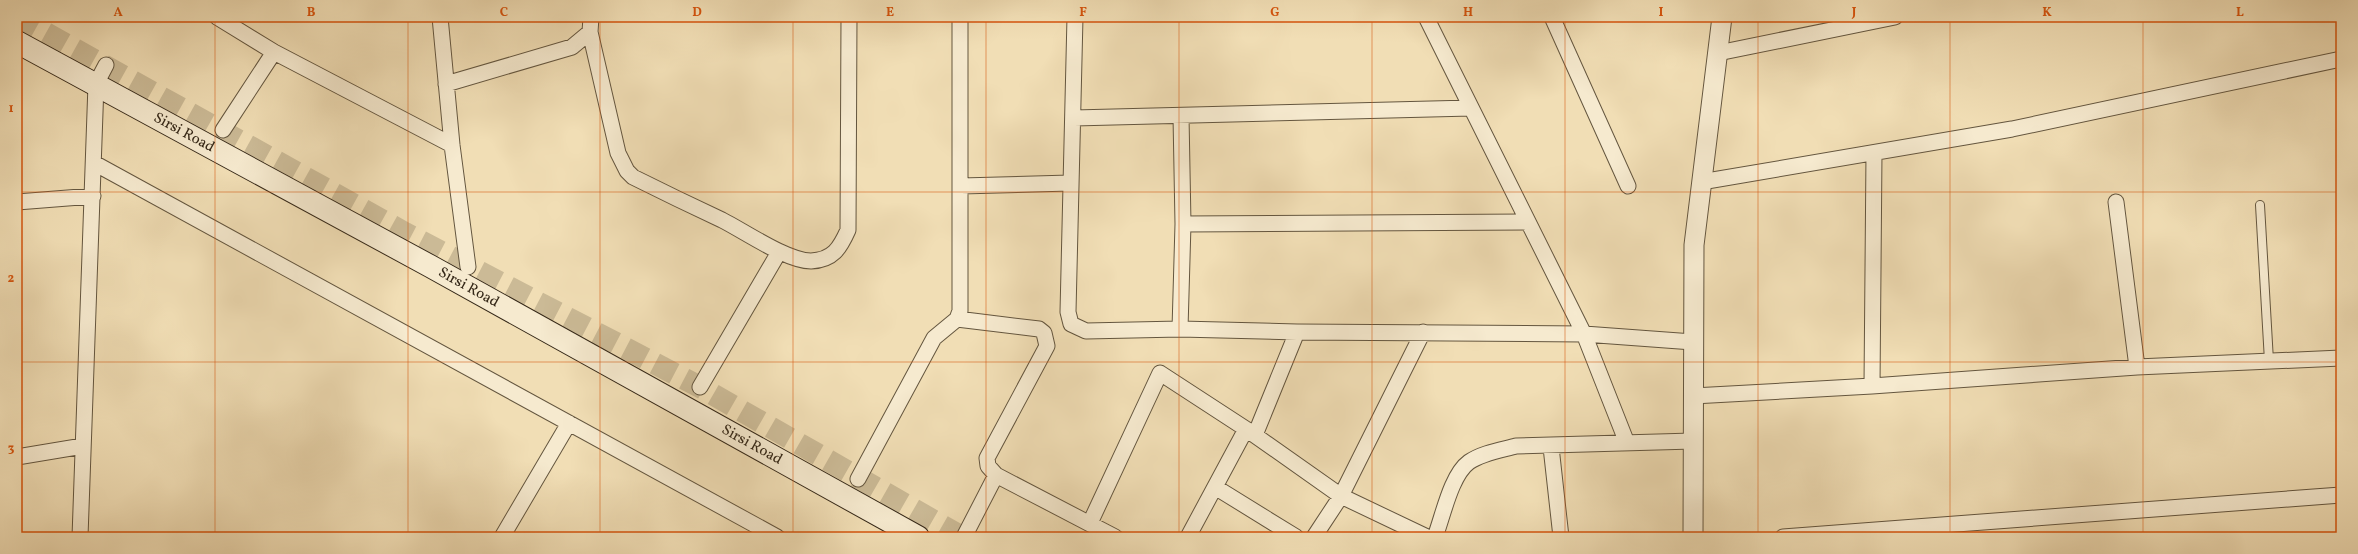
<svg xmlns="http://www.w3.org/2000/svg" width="2358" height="554" font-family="Vollkorn,serif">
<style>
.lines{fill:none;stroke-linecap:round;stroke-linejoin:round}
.secondary-tunnel{stroke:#cbba96;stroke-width:22;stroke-dasharray:22 11;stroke-linecap:butt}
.service-casing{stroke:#64563f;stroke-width:10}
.minor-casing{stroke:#64563f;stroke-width:17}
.tertiary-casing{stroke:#64563f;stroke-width:21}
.secondary-casing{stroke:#352818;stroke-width:24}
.service{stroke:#f6eacf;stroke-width:8}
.minor{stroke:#f6eacf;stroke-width:15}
.tertiary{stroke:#f6eacf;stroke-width:19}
.secondary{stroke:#f6eacf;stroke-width:22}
.grid{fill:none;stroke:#d6540d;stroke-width:1;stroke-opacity:0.55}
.labels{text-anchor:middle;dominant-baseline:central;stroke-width:3;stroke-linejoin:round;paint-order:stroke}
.street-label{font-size:15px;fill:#352818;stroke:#f6eacf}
.neatline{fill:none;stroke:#d6540d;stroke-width:1.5}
.grid-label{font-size:13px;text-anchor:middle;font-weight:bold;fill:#d6540d}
</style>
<rect width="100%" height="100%" fill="#f1deb5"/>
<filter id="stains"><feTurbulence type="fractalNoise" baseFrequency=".005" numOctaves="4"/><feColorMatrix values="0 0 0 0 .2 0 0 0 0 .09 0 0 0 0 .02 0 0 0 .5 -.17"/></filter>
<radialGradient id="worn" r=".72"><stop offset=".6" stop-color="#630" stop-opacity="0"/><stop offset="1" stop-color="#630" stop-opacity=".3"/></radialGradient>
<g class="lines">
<path class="secondary-tunnel" d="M17,17l388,216 295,154 262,150"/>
<g class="service-casing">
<path id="service" d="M2260,205l9,156"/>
</g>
<g class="minor-casing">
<path id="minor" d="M217,17l57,35 178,93
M440,17l12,128 16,122
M1075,17l-7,295 3,12 15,7 94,-2 117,3 287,2 109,8
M1426,17l158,317 43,109
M1552,17l76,169
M590,32l28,121 9,18 6,6c30,15 59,29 89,43 22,11 65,41 89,41 22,-1 29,-13 37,-31l1,-213
M1718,53l177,-36
M446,84l126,-37 18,-15 1,-15
M1074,118l397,-10
M223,130l51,-78
M94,163l683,374
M1701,182l311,-53 329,-70
M961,186l109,-3
M17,202l76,-6
M2116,202l21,165
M1183,224l345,-2
M957,319l82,10 5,4 3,13 -60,112 1,8 8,9
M1180,329l3,-105 -2,-108
M1872,386l2,-233
M700,387l79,-135
M1693,396l179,-10 265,-19 204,-9
M1255,435l42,-103
M1551,447l10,90
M17,457l66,-11
M858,479l76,-141 23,-19 3,-8v-294
M1215,487l81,50
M1090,523l70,-150 86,56 95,67 86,41
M80,537l16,-453 10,-19
M502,537l67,-114
M964,537l32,-62 119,62
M1188,537l58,-108
M1314,537l27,-41 82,-164
M1435,537c8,-21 16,-62 34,-75 13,-9 32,-12 47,-16l177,-5
M1783,537l558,-42"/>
</g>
<g class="tertiary-casing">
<path id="tertiary" d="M1693,537l1,-292 28,-228"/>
</g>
<g class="secondary-casing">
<g id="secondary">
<path id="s1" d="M17,42l413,224 488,271"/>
</g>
</g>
<use href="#service" class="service"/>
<use href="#minor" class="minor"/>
<use href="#tertiary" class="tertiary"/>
<use href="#secondary" class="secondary"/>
</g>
<path class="grid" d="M215,17v520M408,17v520M600,17v520M793,17v520M986,17v520M1179,17v520M1372,17v520M1565,17v520M1758,17v520M1950,17v520M2143,17v520M17,192h2324M17,362h2324"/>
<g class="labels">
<g class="street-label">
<text stroke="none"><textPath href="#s1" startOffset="190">Sirsi Road</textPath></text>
<text stroke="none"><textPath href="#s1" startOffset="514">Sirsi Road</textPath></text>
<text stroke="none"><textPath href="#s1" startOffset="838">Sirsi Road</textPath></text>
</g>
</g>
<rect width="2358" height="554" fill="none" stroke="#f1deb5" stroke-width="44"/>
<rect x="22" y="22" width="2314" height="510" class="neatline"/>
<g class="grid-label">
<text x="118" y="16">A</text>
<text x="311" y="16">B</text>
<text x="504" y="16">C</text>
<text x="697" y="16">D</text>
<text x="890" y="16">E</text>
<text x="1083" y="16">F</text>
<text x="1275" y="16">G</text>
<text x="1468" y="16">H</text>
<text x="1661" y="16">I</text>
<text x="1854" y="16">J</text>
<text x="2047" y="16">K</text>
<text x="2240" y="16">L</text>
<text x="11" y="112">1</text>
<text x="11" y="282">2</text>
<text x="11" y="452">3</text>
</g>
<rect width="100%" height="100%" filter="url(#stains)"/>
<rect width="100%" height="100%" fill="url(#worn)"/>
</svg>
